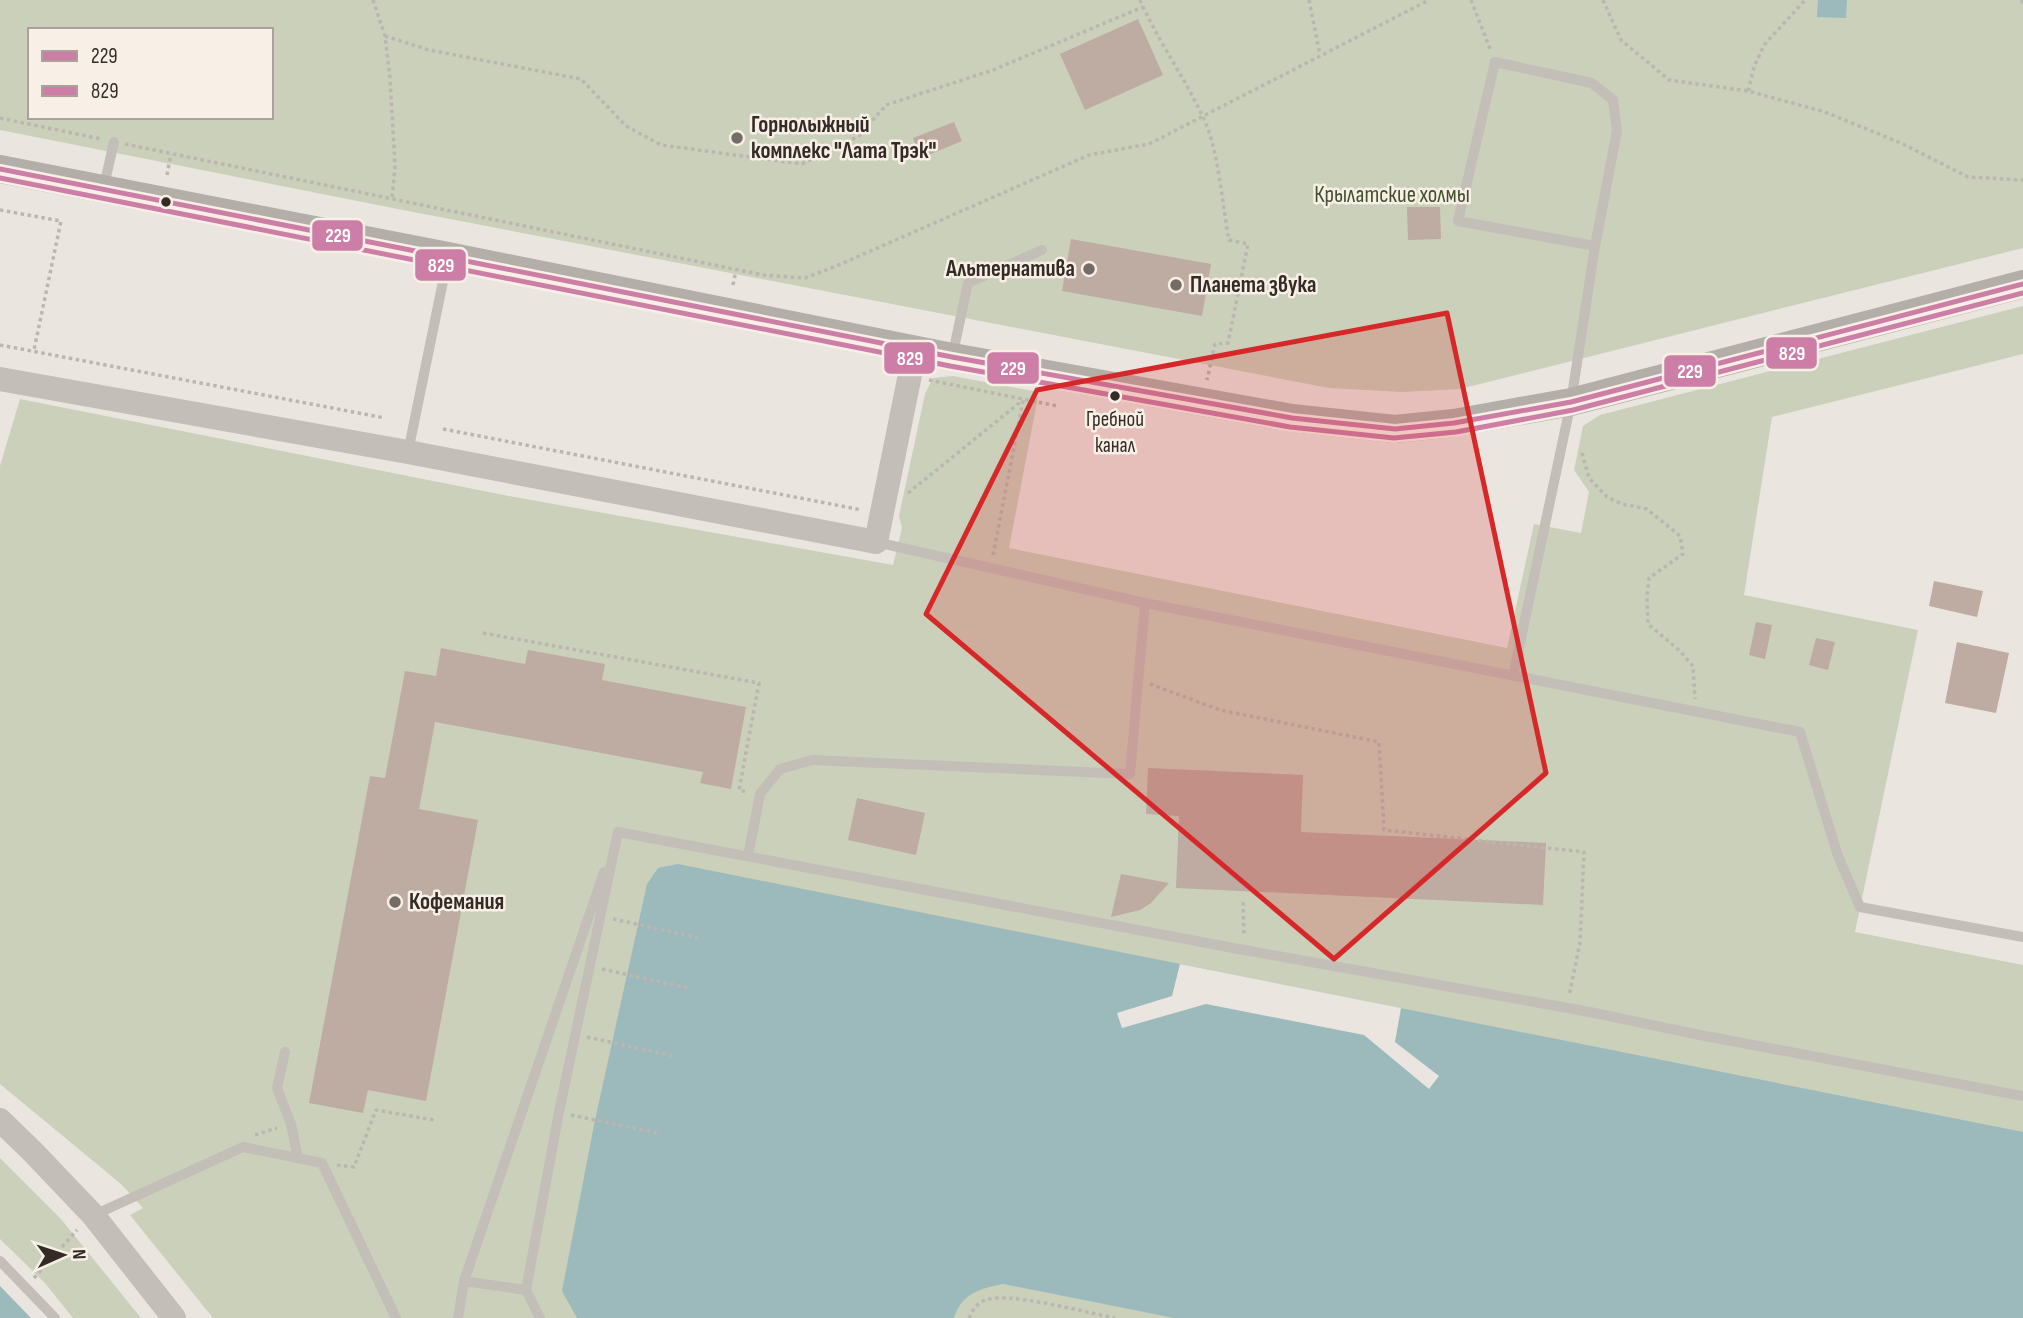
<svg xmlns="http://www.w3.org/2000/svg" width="2023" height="1318" font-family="'Sofia Sans Condensed',sans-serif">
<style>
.green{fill:#cbd0ba;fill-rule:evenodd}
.water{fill:#9cbabb}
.pier{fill:#ebe5df}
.building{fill:#beaba1}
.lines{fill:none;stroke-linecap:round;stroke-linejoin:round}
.path{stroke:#bcb6b1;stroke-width:3.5;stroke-dasharray:3.5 3.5;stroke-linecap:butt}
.service{stroke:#c4beb8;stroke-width:10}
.tertiary{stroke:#c4beb8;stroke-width:24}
.secondary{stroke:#b4aea9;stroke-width:28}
.bus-1-casing{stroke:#f8f0e6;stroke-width:10}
.bus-2-casing{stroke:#f8f0e6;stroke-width:10}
.bus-1{stroke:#cc7ea7;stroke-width:5}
.bus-2{stroke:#cc7ea7;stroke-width:5}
.marked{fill:#d62828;fill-opacity:0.2;stroke:#d62828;stroke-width:5;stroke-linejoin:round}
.poi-dot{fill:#746c67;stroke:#f8f0e6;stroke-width:2.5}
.bus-dot{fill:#342b27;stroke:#f8f0e6;stroke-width:2.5}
.labels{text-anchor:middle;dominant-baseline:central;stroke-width:5;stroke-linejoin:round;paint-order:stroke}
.bus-label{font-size:21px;fill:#342b27;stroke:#f8f0e6}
.poi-label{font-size:23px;font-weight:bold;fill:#342b27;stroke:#f8f0e6;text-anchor:start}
.park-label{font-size:23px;fill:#42502c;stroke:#f8f0e6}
.line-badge{stroke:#f8f0e6;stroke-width:2.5}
.badge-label{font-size:19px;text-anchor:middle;font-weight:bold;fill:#fff}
</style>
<rect width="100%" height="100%" fill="#ebe5df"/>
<path class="green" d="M0,0h2023v248l-563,141 -58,3 -73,-4 -926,-178 -403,-80zM30,30h241v87h-241z
M2023,306v48l-251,63 -28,178 174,35 -63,302 168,33v353h-1810l-83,-103 13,-7 -22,-24 -121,-100v-618l20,-67 489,97 384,69 9,-37 -3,-12 26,-122 8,-16 20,-2 80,15 5,6 -29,151 498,100 27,-124 47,9 8,-41 -15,-22 9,-44 17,-11z
M0,1158l61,61 80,99h-68l-28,-35 -45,-44z"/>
<path class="water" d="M1818,0h29l-1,18 -29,-1z
M678,864l1345,268v186h-849l-171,-34c-22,4 -42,10 -49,34h-377l-15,-27 33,-171 52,-236 11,-16z
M0,1286l31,32h-31z"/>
<path class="pier" d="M1180,964l221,44 -6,34 44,34 -10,13 -65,-54 -158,-31 -84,24 -5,-15 55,-17z"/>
<path class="building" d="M1138,19l25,56 -78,35 -25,-56z
M954,122l8,19 -41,17 -8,-20z
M1407,207h33l1,32 -33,1z
M1071,239l140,25 -9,52 -140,-25z
M1934,581l49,10 -6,26 -48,-11z
M1756,622l16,3 -7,34 -16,-4z
M1816,638l19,4 -7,28 -19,-5z
M1957,642l52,11 -13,60 -51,-10z
M441,648l84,16 3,-14 77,14 -3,16 144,27 -15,82 -31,-6 3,-11 -268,-50 -16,87 59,11 -52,281 -58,-11 -5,23 -54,-10 61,-327 15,2 20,-107 31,5z
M1148,768l155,7 -2,57 245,11 -3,62 -367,-17 3,-72 -33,-2z
M857,798l68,15 -9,42 -68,-15z
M1121,874l48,9 -18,20 -11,7 -29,7z"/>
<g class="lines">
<path class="path" d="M373,0l12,36 5,42 5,88 -3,32
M1140,0c18,41 45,78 64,119 15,33 18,85 25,121l19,4 -20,99 -13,1 -8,36
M1309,0l11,55
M1471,0l20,51
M1603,0l18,40 48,40 79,11 77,21 76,31 67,34 55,3
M2022,0l1,6
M385,36l44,14 152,29 45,47 35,19 141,19 57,-28 27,-31 107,-35 150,-63
M1748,91l6,-24 10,-22 41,-45
M0,118l101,21
M125,144l638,131 42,3 36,-14 248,-109 60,-11 280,-144
M167,175l4,-21
M0,210l61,11 -27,129
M733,285l3,-15
M0,345l385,73
M929,380l128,26
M443,429l419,81
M1582,453l7,25 18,19 15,7 25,5 33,27 3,18 -34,24 -2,19 1,27 32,27 13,15 2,33
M908,493l115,-93
M993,555l30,-154
M483,633l276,50 -20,107 8,2
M1150,684l70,26 159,32 5,88 200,22 -4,91 -11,53
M1243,902l1,35
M613,919l87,19
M602,969l87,19
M587,1037l87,19
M571,1115l87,18
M255,1135l22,-7
M337,1165l17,2 22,-57 58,10
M34,1278l43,-48
M969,1318c3,-6 7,-14 14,-17 22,-11 105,12 132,17"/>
<path class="service" d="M104,186l10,-44
M953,353l15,-70 74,-33
M408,452l40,-195
M876,542l269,61 655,129 38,124 22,51 163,30
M1513,676l58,-274 24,-156 -137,-25 37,-159 97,21 21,17 4,31 -22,115
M618,832l626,118 346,62 105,22 328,62
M748,856l12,-62 20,-25 32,-9 318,14 15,-171
M285,1052l-8,36 14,36 7,34
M94,1215l149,-68 79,16 74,155
M0,1261l55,57
M464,1281l62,9 33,-178 59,-280
M526,1290l14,28
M458,1318l6,-37 140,-409"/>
<path class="tertiary" d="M0,379l408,73 468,90 39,-192
M0,1120l32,31 61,64 81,103"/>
<path class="secondary" d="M0,169l448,87 504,101 340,61 103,11 59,-6 117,-21 452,-118"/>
<g class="bus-1-casing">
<path id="bus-1" d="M0,169l952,188 340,61 103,11 59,-6 117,-21 452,-118"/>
</g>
<g class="bus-2-casing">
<path id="bus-2" d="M0,178l950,188 340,61 104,11 62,-6 117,-22 450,-117"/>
</g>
<use href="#bus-1" class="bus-1"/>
<use href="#bus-2" class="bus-2"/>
</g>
<path class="marked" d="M1447,313l99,460 -212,186 -408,-345 111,-224z"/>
<g class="poi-dot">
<circle cx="737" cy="138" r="7"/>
<circle cx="1089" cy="269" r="7"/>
<circle cx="1176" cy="285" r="7"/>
<circle cx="395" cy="902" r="7"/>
</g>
<g class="bus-dot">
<circle cx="166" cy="202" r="6"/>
<circle cx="1115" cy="396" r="6"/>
</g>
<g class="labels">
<g class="bus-label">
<text x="1115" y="419">Гребной<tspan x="1115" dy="26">канал</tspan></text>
</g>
<g class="poi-label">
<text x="751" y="125">Горнолыжный<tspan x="751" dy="26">комплекс "Лата Трэк"</tspan></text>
<text x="1075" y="269" text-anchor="end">Альтернатива</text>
<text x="1190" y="285">Планета звука</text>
<text x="409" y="902">Кофемания</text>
</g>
<g class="park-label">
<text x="1392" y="195">Крылатские холмы</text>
</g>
</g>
<g class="line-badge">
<rect x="311" y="219" width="53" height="33" rx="7" fill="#cc7ea7"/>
<rect x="414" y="248" width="53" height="34" rx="7" fill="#cc7ea7"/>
<rect x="1765" y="336" width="53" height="34" rx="7" fill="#cc7ea7"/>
<rect x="883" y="341" width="53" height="34" rx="7" fill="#cc7ea7"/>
<rect x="986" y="351" width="54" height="34" rx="7" fill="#cc7ea7"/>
<rect x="1663" y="354" width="54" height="34" rx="7" fill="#cc7ea7"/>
</g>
<g class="badge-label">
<text x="338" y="242">229</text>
<text x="441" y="272">829</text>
<text x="1792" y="360">829</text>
<text x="910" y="365">829</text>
<text x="1013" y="375">229</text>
<text x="1690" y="378">229</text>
</g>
<rect x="28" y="28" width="245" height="91" fill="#f8f0e6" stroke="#aaa19a" stroke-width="2"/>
<rect x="42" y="51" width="35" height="10" fill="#cc7ea7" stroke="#aaa19a" stroke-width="2"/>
<text x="91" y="63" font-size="21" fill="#342b27">229</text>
<rect x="42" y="86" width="35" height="10" fill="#cc7ea7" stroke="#aaa19a" stroke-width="2"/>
<text x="91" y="98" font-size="21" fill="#342b27">829</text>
<g transform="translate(63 1255) rotate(87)" stroke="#f8f0e6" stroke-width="5" paint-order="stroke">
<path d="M0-5L12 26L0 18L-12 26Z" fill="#342b27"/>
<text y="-10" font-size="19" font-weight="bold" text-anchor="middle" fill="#342b27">N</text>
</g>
</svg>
